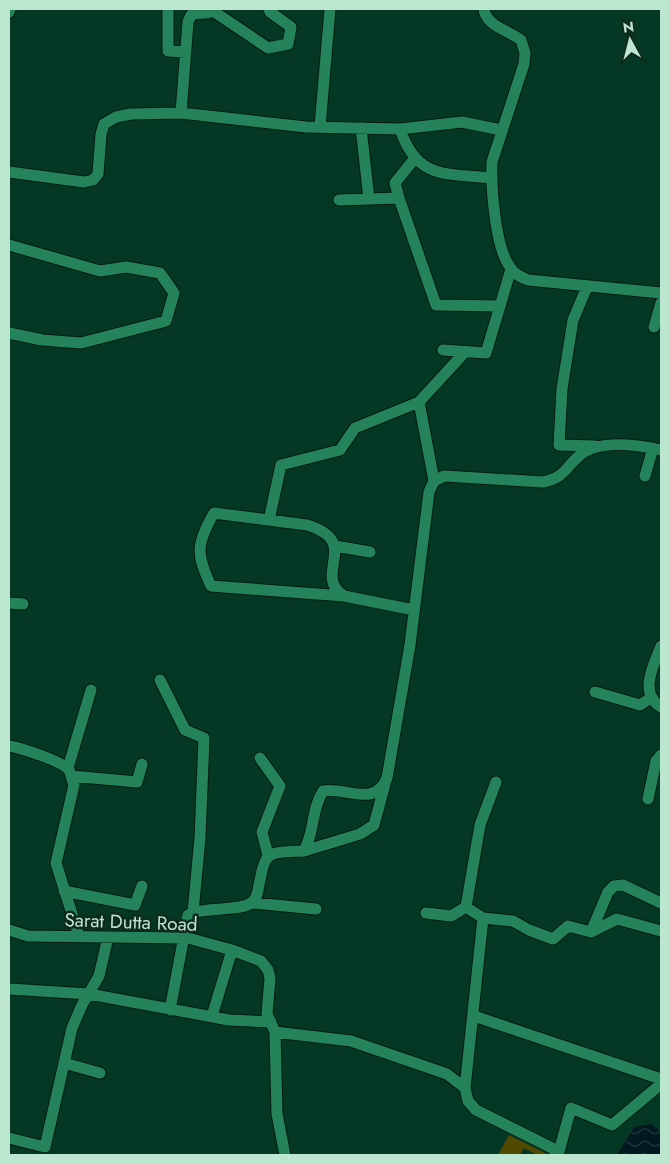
<svg xmlns="http://www.w3.org/2000/svg" width="670" height="1164" font-family="Jost,sans-serif">
<style>
.water{fill:url(#water-waves)}
.building{fill:#524900}
.lines{fill:none;stroke-linecap:round;stroke-linejoin:round}
.minor-casing{stroke:#021d11;stroke-width:13}
.minor{stroke:#25835c;stroke-width:11}
.labels{text-anchor:middle;dominant-baseline:central;stroke-width:5;stroke-linejoin:round;paint-order:stroke}
.street-label{font-size:19px;fill:#bde6d0;stroke:#0f2b1e}
</style>
<defs>
<pattern id="water-waves" width="16" height="10" patternUnits="userSpaceOnUse" patternTransform="scale(1.25)"><rect width="16" height="10" fill="#001921"/><path d="M0 5q4-4 8 0t8 0" fill="none" stroke="#233a40"/></pattern>
</defs>
<rect width="100%" height="100%" fill="#053824"/>
<path class="water" d="M651,1124l10,8v23h-44l17,-28z"/>
<path class="building" d="M509,1135l38,19 1,1h-10l-14,-7 -4,7h-22z"/>
<g class="lines">
<g class="minor-casing">
<path id="minor" d="M168,9v42l18,1
M484,9c2,17 24,21 37,31l4,13 -1,11 -32,98c-1,25 3,85 18,105 4,7 11,10 18,13l133,13
M213,11l55,37 20,-4 3,-17 -21,-15 -1,-3
M9,12l1,-3
M181,113l7,-91 3,-7c8,-4 17,1 24,-6
M320,127l10,-118
M361,128l8,71
M400,129c17,51 46,44 91,49
M9,172l75,10 9,-2 5,-6 3,-40 3,-10 12,-7 15,-3 50,-1 125,14 94,2 62,-7 39,8
M399,198l-4,-15 20,-25
M339,200l60,-2 37,107 64,1
M9,245l91,26 26,-4 34,6 14,20 -8,28 -85,22 -39,-3 -33,-7
M587,287l-14,33 -11,69 -3,56 36,1
M654,327l7,-24
M443,350l43,3 25,-84
M645,476l8,-28
M434,481l-15,-79 46,-50
M269,520l12,-55 59,-15 15,-22 64,-26
M335,546l35,6
M344,596l-133,-10c-15,-32 -15,-42 3,-73l93,12c56,17 4,50 37,71l70,14
M9,603l14,1
M661,646c-7,18 -23,47 0,61
M160,680l25,50 19,8 -4,100 -7,74
M595,692l45,13 12,-8
M9,746c12,2 53,15 60,24 2,4 3,10 5,15l-18,78 23,73
M260,758l20,28 -18,46 6,23
M68,768l23,-78
M71,776l66,6 5,-18
M648,799l8,-38 5,-6
M304,851l56,-17 14,-9 11,-41
M64,891l71,14 7,-19
M253,903l63,6
M466,907l14,-82 16,-43
M426,913l25,3 15,-9 17,11 30,3 16,9 24,9 15,-13 23,6 26,-13 44,12
M9,930l19,6 160,2 44,12 29,11 7,9 2,8 -3,36 8,18 2,82 8,41
M591,932l17,-40 6,-6 9,-1 38,18
M9,989l80,5 140,26 42,2
M170,1010l18,-95c17,-9 51,-3 63,-12 5,-3 6,-8 7,-13 8,-40 6,-37 46,-39 11,-20 7,-41 19,-60 25,-4 51,17 64,-13l23,-133 19,-153 5,-11 10,-5 99,6c21,-4 22,-14 36,-26 19,-17 59,-11 82,-6
M212,1016l20,-66
M474,1016l187,63
M275,1032l76,9 96,33 18,14 3,13 8,9 76,38 6,7
M64,1063l36,10
M465,1088l18,-170
M9,1138l36,9 27,-119 10,-23 17,-29 9,-39
M558,1155l13,-47 41,17 49,-41"/>
</g>
<use href="#minor" class="minor"/>
</g>
<g class="labels">
<g class="street-label">
<text transform="translate(131 922) rotate(2)">Sarat Dutta Road</text>
</g>
</g>
<rect width="670" height="1164" fill="none" stroke="#bde6d0" stroke-width="20"/>
<g transform="translate(630 40) rotate(353)" stroke="#0f2b1e" stroke-width="4" paint-order="stroke">
<path d="M0-4L9 19L0 12L-9 19Z" fill="#bde6d0"/>
<text y="-8" font-size="14" font-weight="bold" text-anchor="middle" fill="#bde6d0">N</text>
</g>
</svg>
